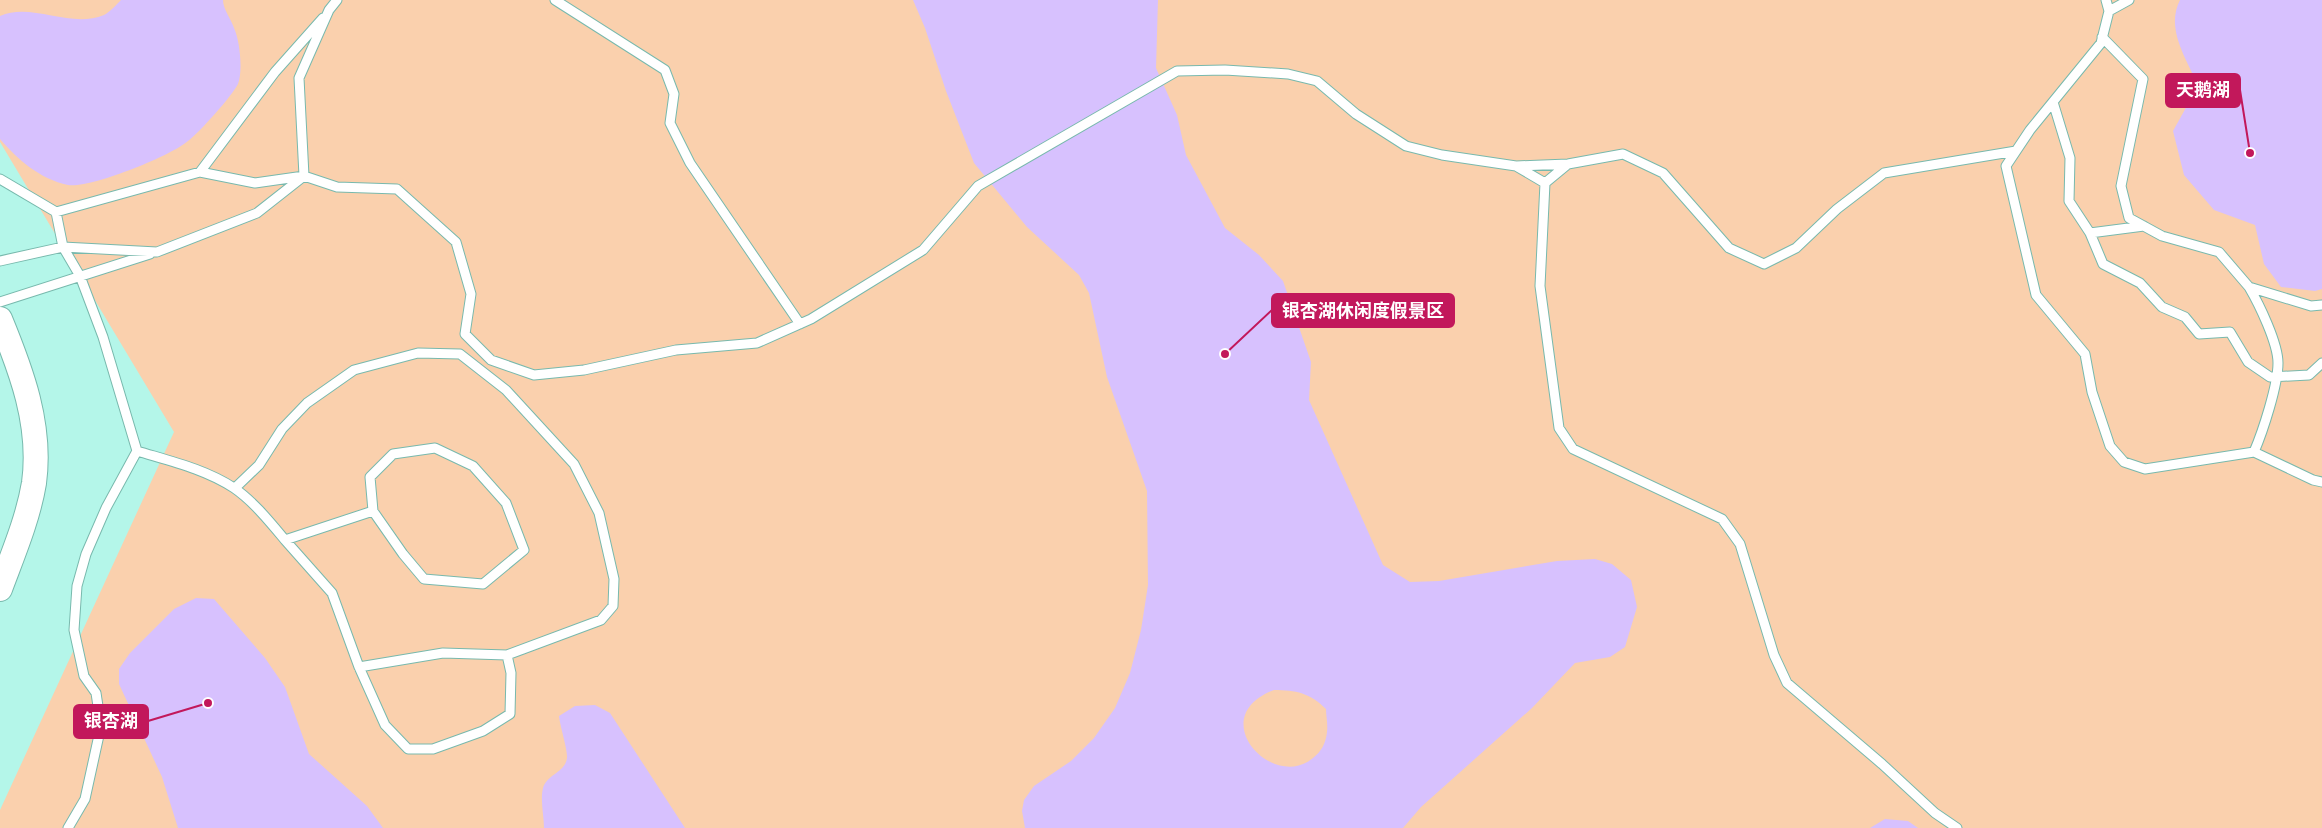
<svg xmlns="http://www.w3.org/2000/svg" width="2322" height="828" font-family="'Playfair Display','Noto Sans SC',serif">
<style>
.green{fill:#fad0ad}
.water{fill:#d7c1fe;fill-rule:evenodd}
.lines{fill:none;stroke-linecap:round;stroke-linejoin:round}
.lane-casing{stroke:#78b9ad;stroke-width:11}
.secondary-casing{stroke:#78b9ad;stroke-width:26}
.lane{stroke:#fff;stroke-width:9}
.secondary{stroke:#fff;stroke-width:24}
.leader{fill:none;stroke:#c2185b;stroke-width:2}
.callout-dot{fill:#c2185b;stroke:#fff;stroke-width:2}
.callout{fill:#c2185b;stroke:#c2185b;stroke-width:2}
.callout-label{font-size:18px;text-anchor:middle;font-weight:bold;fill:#fff}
</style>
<rect width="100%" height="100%" fill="#b4f6e9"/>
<path class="green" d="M0,0h2322v828h-2322v-18l174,-378 -174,-290z"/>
<path class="water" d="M121,0h102c0,9 8,19 11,28 6,13 9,43 4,56 -6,12 -39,49 -50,57 -17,15 -99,48 -120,44 -28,-6 -50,-25 -68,-46v-123c32,-14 70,13 104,-1 6,-3 12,-10 17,-15z
M913,0h245l-2,68 21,47 9,40 39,73 34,27 24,26 28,81 -2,38 74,165 27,17 29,-1 118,-20 38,-2 17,5 19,16 6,27 -12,40 -15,10 -35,6 -43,45 -111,99 -18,21h-378l-3,-17 2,-11 10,-14 37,-25 23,-23 21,-30 15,-35 11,-43 7,-45 -1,-94 -40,-114 -18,-84 -10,-18 -52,-48 -53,-64 -28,-72 -21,-63zM1274,690c22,0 36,3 52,19 0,7 2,15 1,23 -1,11 -6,20 -14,26 -40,34 -110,-41 -39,-68z
M2180,0h142v289l-7,2 -34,-4 -17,-23 -9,-39 -41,-15 -30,-35 -11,-44 25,-45c-11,-27 -33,-57 -18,-86z
M196,598l18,1 51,59 20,29 24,67 58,52 16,22h-205l-16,-51 -43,-93v-15l11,-16 44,-44z
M595,705l15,8 75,115h-141c0,-12 -4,-28 -1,-40 4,-14 22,-15 24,-30 1,-7 -7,-32 -8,-42l16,-10z
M1885,819l23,2 10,7h-48z"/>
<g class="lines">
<g class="lane-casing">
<path id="lane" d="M337,0l-8,10 -30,68 5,98 33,11 60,2 59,53 15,52 -6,40 26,26 43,15 50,-5 92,-20 81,-7 54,-24 112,-69 55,-64 199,-115 48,-1 63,4 29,7 39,33 50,32 36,9 74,11 29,17 -5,103 19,142 14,21 149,70 18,25 34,111 13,28 95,81 53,49 22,15
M555,0l110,70 9,24 -4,29 20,40 110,161
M2106,0l3,11 -8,32 -71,87 -24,36 30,129 49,59 7,38 18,54 14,16 21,7 109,-17 59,28 9,2
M2109,11l20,-11
M2102,37l41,42 -22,107 8,32 33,18 57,16 30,35 62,19 11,-1
M2053,102l17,56 -1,43 21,32 13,31 37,19 22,24 23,10 14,17 31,-2 18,30 22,15 39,-2 13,-12
M1516,166l52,-2 55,-10 40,19 66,75 35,16 32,-16 41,-39 47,-36 132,-22
M200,172l75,-100 48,-54
M0,179l56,33 144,-40 55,11 49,-7
M1545,183l23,-19
M56,212l7,35 17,29 23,61 34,114 -31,57 -20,46 -9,32 -3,44 10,46 12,17 5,33 -16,73 -17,29
M2090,233l54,-7
M0,261l63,-14 94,5 100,-39 47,-37
M2249,287c10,17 29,56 29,76 0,22 -15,68 -24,89
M0,302l150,-48
M137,451c33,10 68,18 97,37 19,13 36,34 51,52l88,-29 -3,-34 23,-23 42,-6 38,18 33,37 18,47 -41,34 -59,-5 -21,-25 -30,-43
M235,488l24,-23 23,-36 25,-26 47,-33 64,-17 42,1 46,36 68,74 25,49 15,66 -1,27 -12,14 -94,35 4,18 -1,41 -27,17 -50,18h-25l-23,-24 -26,-58 -27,-74 -47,-53
M359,667l84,-14 64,2"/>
</g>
<g class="secondary-casing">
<path id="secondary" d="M0,319c21,51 42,106 34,164 -6,36 -21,71 -34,106"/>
</g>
<use href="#lane" class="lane"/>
<use href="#secondary" class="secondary"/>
</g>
<path class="leader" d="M2250 153L2240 90M1225 354L1272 310M208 703L148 721"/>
<g class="callout-dot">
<circle cx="2250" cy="153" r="5"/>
<circle cx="1225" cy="354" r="5"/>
<circle cx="208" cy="703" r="5"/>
</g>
<g class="callout">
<rect x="2166" y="74" width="74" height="33" rx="5"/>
<rect x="1272" y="294" width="182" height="33" rx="5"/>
<rect x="74" y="705" width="74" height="33" rx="5"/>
</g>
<g class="callout-label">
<text x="2203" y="96">天鹅湖</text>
<text x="1363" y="317">银杏湖休闲度假景区</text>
<text x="111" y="727">银杏湖</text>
</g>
</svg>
